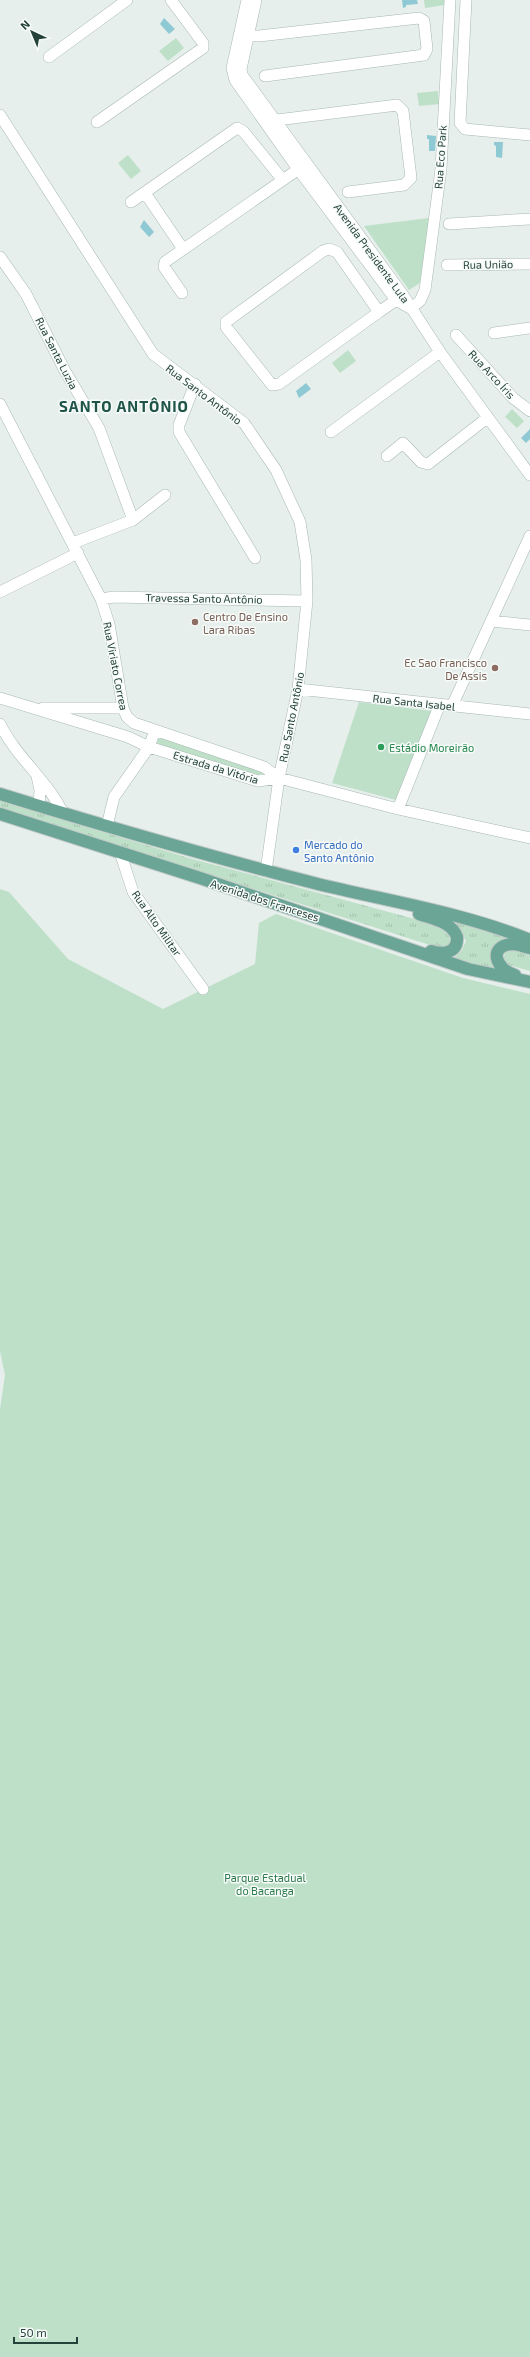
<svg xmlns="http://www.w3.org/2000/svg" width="530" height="2357" font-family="'Exo 2',sans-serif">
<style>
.grass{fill:url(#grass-tufts)}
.green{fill:#bfe0c8}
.water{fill:#8ec9d4}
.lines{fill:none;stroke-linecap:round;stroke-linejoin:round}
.minor-casing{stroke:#a8b8b2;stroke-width:12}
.major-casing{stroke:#c2cac8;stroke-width:14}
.minor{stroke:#fff;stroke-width:11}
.major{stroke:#6aa596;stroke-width:12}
.education-dot{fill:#8d6e63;stroke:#f7fbf9;stroke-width:1.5}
.leisure-dot{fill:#2e9e5b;stroke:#f7fbf9;stroke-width:1.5}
.shop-dot{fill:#3f7fe0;stroke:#f7fbf9;stroke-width:1.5}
.labels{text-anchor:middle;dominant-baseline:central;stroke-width:3;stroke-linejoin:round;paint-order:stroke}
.street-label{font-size:11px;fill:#24423a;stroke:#f7fbf9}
.education-label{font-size:11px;fill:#785e54;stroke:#f7fbf9;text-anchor:start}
.leisure-label{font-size:11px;fill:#27864d;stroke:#f7fbf9;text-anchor:start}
.shop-label{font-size:11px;fill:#366cbe;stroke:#f7fbf9;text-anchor:start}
.park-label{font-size:11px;fill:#2d7a4b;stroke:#f7fbf9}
.district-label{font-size:15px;font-weight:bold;letter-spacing:1px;fill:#1f5548;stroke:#f7fbf9}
</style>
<defs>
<pattern id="grass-tufts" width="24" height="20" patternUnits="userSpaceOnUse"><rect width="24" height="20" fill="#bfe0c8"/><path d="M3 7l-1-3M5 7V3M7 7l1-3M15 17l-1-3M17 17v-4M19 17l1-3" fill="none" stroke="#a4c1ad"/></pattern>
</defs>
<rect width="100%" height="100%" fill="#e6efeb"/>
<path class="grass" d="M0,801l189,57 222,60c15,4 45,8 38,28l-6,2 -10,-2 -433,-138z
M455,922l56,16c-20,7 -24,15 -15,34l-43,-13 9,-9 4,-9z
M514,948l16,5v18l-25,-7 -2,-4 2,-7z"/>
<path class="green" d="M424,0h20l1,5 -20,3z
M176,38l8,10 -16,13 -9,-10z
M438,91l1,13 -20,2 -2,-13z
M128,155l13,16 -10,8 -13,-16z
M429,218l-9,65 -11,7 -45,-64z
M348,350l8,11 -16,12 -8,-10z
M512,409l12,12 -7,7 -12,-11z
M359,702l73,9 -36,89 -64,-17z
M159,736l111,36 -1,7 -112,-35z
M0,889l9,3 59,67 95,50 92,-45 4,-41 17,-9 187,64 67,16v1363h-530v-948l5,-34 -5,-24z"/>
<path class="water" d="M402,0h15l1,4 -12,1v2l-3,1z
M164,18l11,11 -6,5 -9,-10z
M427,135l9,1 -1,15h-6v-12h-2z
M494,142h9l-1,16 -6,-1v-11l-2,-1z
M144,220l10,12 -5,5 -9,-10z
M306,383l5,6 -12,9 -3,-7z
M530,429v10l-4,4 -5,-5z"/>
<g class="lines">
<g class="minor-casing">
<path id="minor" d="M247,0l-15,68 3,12 63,89 98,131 14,8
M256,0l-15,69 1,6 161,220 37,57 90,123
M466,0l-6,123 5,6 65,6
M239,35l20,1 160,-18 5,3 3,28 -3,6 -159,21
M49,57l78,-57
M0,115l153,239 91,69 32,47 24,52 6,38 1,41 -9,88 -19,89 -13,93
M97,122l106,-74v-5l-32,-43
M271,124l5,-4 9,-1 112,-14 6,6 8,67 -7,7 -56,7
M145,193l38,56
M131,202l106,-74 6,3 39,48
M449,224l81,-5
M329,249l8,3 42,60 -100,72 -7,1 -46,-58v-5l97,-71z
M0,257l26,37 39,77 34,57 34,92
M447,265l83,-1
M182,293l-18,-26 1,-5 138,-96
M411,308l9,-7 5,-11 16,-121 9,-169
M379,312l23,-16
M494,333l36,-5
M456,335l57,63 17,13
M195,384l-16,41v7l76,126
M0,404l101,195 8,25 14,84 4,9 7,6 130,44 15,11
M331,432l109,-80
M387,456l16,-13 18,19 7,2 59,-46
M73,543l60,-23 32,-25
M0,592l78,-39
M101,599l13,-2 193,4
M491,621l39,4
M298,689l232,25
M0,698l128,39 21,10 109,34 21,-3 119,31 132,29
M452,706l78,-170
M43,708h80
M0,724c16,33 47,56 63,89
M37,776l3,14 -1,16
M398,809l42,-105
M107,826l7,-29 35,-50 6,-17
M120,852l13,40 70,97"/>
</g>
<g class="major-casing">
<path id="major" d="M0,794c104,32 208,62 314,89 72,18 147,29 216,57
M0,814l200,64 268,91 62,13
M419,914c14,5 33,8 38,23 1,16 -14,18 -26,14
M515,975c-19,-5 -28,-29 -3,-31 6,0 12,3 18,4"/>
</g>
<use href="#minor" class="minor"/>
<use href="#major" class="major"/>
</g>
<g class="education-dot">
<circle cx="195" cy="622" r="4"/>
<circle cx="495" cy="668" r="4"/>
</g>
<circle class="leisure-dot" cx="381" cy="747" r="4"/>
<circle class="shop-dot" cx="296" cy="850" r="4"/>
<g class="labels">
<g class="street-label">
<text transform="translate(440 157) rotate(-86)">Rua Eco Park</text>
<text transform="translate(372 253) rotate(54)">Avenida Presidente Lula</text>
<text transform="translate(488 264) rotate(-1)">Rua União</text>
<text transform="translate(57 353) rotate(63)">Rua Santa Luzia</text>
<text transform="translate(492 374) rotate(47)">Rua Arco Íris</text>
<text transform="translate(204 394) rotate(37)">Rua Santo Antônio</text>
<text transform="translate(204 598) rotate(1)">Travessa Santo Antônio</text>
<text transform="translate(116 666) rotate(79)">Rua Viriato Correa</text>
<text transform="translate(414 702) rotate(6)">Rua Santa Isabel</text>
<text transform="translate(291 717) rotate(-79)">Rua Santo Antônio</text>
<text transform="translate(216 767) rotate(17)">Estrada da Vitória</text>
<text transform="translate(265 900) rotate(18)">Avenida dos Franceses</text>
<text transform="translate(157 923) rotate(55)">Rua Alto Militar</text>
</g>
<g class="education-label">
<text x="203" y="616">Centro De Ensino<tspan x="203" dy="13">Lara Ribas</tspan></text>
<text x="487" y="662" text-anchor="end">Ec Sao Francisco<tspan x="487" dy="13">De Assis</tspan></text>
</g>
<g class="leisure-label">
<text x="389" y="747">Estádio Moreirão</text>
</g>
<g class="shop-label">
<text x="304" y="844">Mercado do<tspan x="304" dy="13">Santo Antônio</tspan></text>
</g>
<g class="park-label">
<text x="265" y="1877">Parque Estadual<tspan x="265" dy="13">do Bacanga</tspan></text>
</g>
<g class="district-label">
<text x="124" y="406">SANTO ANTÔNIO</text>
</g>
</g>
<g transform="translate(32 32) rotate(316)" stroke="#f7fbf9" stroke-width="3" paint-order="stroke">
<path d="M0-3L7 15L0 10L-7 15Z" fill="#24423a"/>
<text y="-6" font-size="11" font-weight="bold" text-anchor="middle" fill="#24423a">N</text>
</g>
<path d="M14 2337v6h63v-6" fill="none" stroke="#24423a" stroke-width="2"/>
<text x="20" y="2337" font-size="12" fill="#24423a" stroke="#f7fbf9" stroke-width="3" paint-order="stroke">50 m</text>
</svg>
